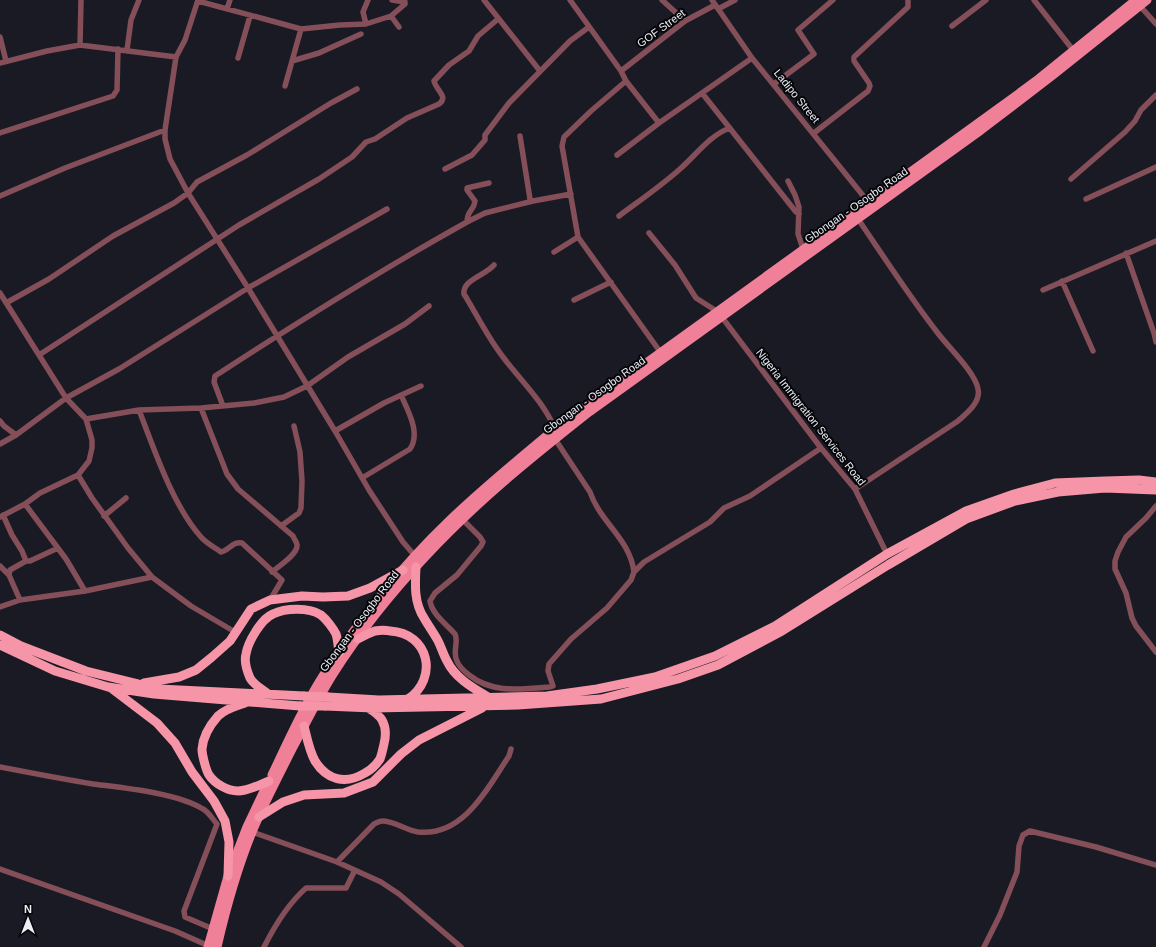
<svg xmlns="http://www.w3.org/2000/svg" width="1156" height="947" font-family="Helvetica,sans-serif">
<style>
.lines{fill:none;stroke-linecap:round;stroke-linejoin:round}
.minor{stroke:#844f58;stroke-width:5.5}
.primary{stroke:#f08097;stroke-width:9}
.trunk{stroke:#f695a8;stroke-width:9}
.trunk-bridge{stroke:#f695a8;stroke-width:9}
.labels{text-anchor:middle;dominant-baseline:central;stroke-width:4;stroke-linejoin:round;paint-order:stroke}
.street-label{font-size:11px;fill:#edeef5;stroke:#050609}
</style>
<rect width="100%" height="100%" fill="#191a24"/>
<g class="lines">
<path class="minor" d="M198,0l-13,40 -9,17 -11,73v9l5,20 18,34 60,95 87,143 34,59 34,52 12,14
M484,0l56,71
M570,0l51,71 5,10 33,42
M662,0l23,21
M712,0l40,58 117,145
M1034,0l39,50
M198,1l103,28 39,-4 26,-1 25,-8 8,11
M1140,6l16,18
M227,9l3,-9
M718,9l17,-9
M391,16l14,-12v-2l-13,-2
M366,24l-3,-12 5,-12
M952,26l34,-26
M0,37l6,24
M80,45l1,-45
M127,50l4,-30 8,-20
M238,58l12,-42
M292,61l27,-8 42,-19
M0,63l47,-12 33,-6 96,12
M621,71l64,-50 30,-16
M626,81l-35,30 -27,26 -2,9 16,91 83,116
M774,84l40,-30 -16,-24 35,-30
M285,86l16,-57
M702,93l94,119 3,2
M0,133l113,-37 4,-6 1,-41
M814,133l54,-42 2,-5 -1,-3 -15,-22v-4l54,-50v-7
M520,136l10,63 3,2 38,-7
M617,155l42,-32 93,-65
M445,169l27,-14 13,-15v-5l24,-32 61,-62 19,-14
M1071,179l54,-47 10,-11 6,-11 15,-15
M788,181l7,14 4,12 -1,27 5,15
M0,196l65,-28 100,-38
M1086,199l70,-32
M619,216c20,-15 42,-30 61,-47 16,-14 30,-34 50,-41
M467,222l18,-9 48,-12
M649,233l26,32 21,33 22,14 103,136 34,41 32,65
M554,252l24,-15
M1126,253l28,80 2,9
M494,265c-8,10 -32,15 -30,29 13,21 24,44 39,63 18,24 40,44 52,72
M1062,281l31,70
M1043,290l113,-49
M0,293l66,105 20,21 6,21v8l-3,13 -11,14 -38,18 -15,11 -25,13
M574,300l37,-18
M6,303l43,-24 64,-43 61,-33 14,-10 9,-11 50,-27 84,-52 26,-14
M39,355l200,-130 80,-46 33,-22 14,-15 9,-3 32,-21 32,-14c10,-7 -3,-14 -5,-23l15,-16 20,-14 9,-15 20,-17
M223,406l-9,-24 1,-6c83,-54 166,-106 252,-154 0,-12 7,-11 8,-21l-8,-11v-2l22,-5
M201,408l26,66 11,15 55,47c1,3 4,6 4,9 1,9 -18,21 -25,27
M139,410c15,39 34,96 62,127 5,6 13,10 20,15 8,-1 11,-11 21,-9l40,37 -12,20
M86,419l53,-9 62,-2 53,-5 30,-6 23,-11 41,-29 57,-33 24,-18
M0,421l4,5 12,9
M335,431l49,-28 37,-17
M555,439l35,53c10,30 40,47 44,80
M0,444l16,-9 50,-37 53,-29 129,-81 139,-79
M78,475l14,23 36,50 24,29 39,29 44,26
M362,478l48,-29c11,-16 -2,-38 -9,-54
M855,489l103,-68c9,-8 23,-19 20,-32 -3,-17 -30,-42 -41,-57 -28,-36 -53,-75 -79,-113
M25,504l41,55 19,32
M1156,506l-10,12 -20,19 -8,15 -3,9v8l11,24 6,25 4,8 20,26
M3,515l9,20 10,16 4,10
M104,516l22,-18
M462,519l18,18 3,5 -2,4 -24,29 -22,18 -5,8c2,13 16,23 25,33 4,8 -3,18 2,27 2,6 7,10 12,14 24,19 52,14 81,12l3,-1 -5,-15 1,-7 22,-25 36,-31 24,-28 3,-8 10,-10 66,-40 14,-14 26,-12 71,-48
M281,526l18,-13 2,-5 1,-27 -2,-29 -6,-26
M0,566l9,9
M20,600l-11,-25 1,-5 16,-9h4l28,-13
M0,607l20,-7 65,-9 67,-14
M0,767c31,6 62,12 93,17 31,4 84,9 110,25 7,4 9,10 14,15l-33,87 1,6 28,12
M252,832l85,30 44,20 18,12 62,53
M337,862l37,-38c2,-1 6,-3 8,-3 12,0 24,9 36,11 46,5 70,-45 91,-76l2,-7
M0,869l175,62 34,15
M264,947c11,-22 24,-43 42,-59h40l9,-18
M984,947l16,-32 17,-43 2,-26 4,-11 7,-4 66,16 60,18"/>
<path class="primary" d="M272,775c16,-33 31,-68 51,-99 36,-56 79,-110 126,-155 34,-33 70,-62 106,-92l447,-323 34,-25 100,-81
M208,947l20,-71 19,-49 18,-38
M217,947c9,-39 20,-78 35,-115 12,-29 27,-57 41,-85 13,-24 25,-49 40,-73 27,-42 59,-82 93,-118 50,-54 106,-99 163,-144l392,-282 72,-55 94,-75"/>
<path class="trunk" d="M416,567c-1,18 -2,36 8,51 4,7 9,14 13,21 4,7 6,15 10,22 8,17 26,27 41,36
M0,635l21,11 65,25 73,18 145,7
M358,639c5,-3 11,-6 17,-8 5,-1 11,-1 15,0 39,2 49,47 18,68
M0,645l55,26 53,16 46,7 146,12
M144,683l35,-6 17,-7 16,-13 18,-16 21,-32 19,-9 32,-4 21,1 25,-1 22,-8 33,-18
M111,688l46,35 18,20 17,29 22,29 11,20 4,21 -1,34
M268,694c-6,-5 -14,-9 -18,-16 -3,-7 -6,-17 -4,-24 2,-12 15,-35 27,-40 12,-6 36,-7 48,1 5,4 12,13 15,19 2,6 2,13 3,19
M328,697l51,3 168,-4 50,-7 58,-12 60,-21 60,-30 112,-72 79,-43 48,-17 41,-11 50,-2 34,-1 17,2
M245,703c-9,3 -20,6 -27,13 -8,9 -15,21 -16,33 0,4 1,8 2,12 1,4 3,11 5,14 6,9 19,16 29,16 10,0 21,-6 31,-10
M325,706l48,2 145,-3 83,-6 77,-20 40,-14 64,-34 106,-66 78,-46 49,-18 43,-9 47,-4 51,2
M304,726c3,12 5,24 11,35 12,19 30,24 50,12 6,-3 11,-8 15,-14 2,-5 3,-11 4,-15 2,-8 2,-17 -2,-24 -3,-5 -9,-9 -14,-12
M259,817l24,-15 21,-7 40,-2 29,-11 28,-28 18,-14 63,-32"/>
<path class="trunk-bridge" d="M304,696l24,1
M300,706h25"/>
</g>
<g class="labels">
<g class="street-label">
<text transform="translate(661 28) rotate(-36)">GOF Street</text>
<text transform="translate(797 96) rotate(51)">Ladipo Street</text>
<text transform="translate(856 205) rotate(-35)">Gbongan - Osogbo Road</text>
<text transform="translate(594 395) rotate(-36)">Gbongan - Osogbo Road</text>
<text transform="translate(811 417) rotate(52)">Nigeria Immigration Services Road</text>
<text transform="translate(359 621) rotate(-53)">Gbongan - Osogbo Road</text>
</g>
</g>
<g transform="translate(28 919)" stroke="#050609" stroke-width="3" paint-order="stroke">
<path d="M0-3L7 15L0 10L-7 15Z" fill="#edeef5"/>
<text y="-6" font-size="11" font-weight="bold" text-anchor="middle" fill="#edeef5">N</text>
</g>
</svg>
